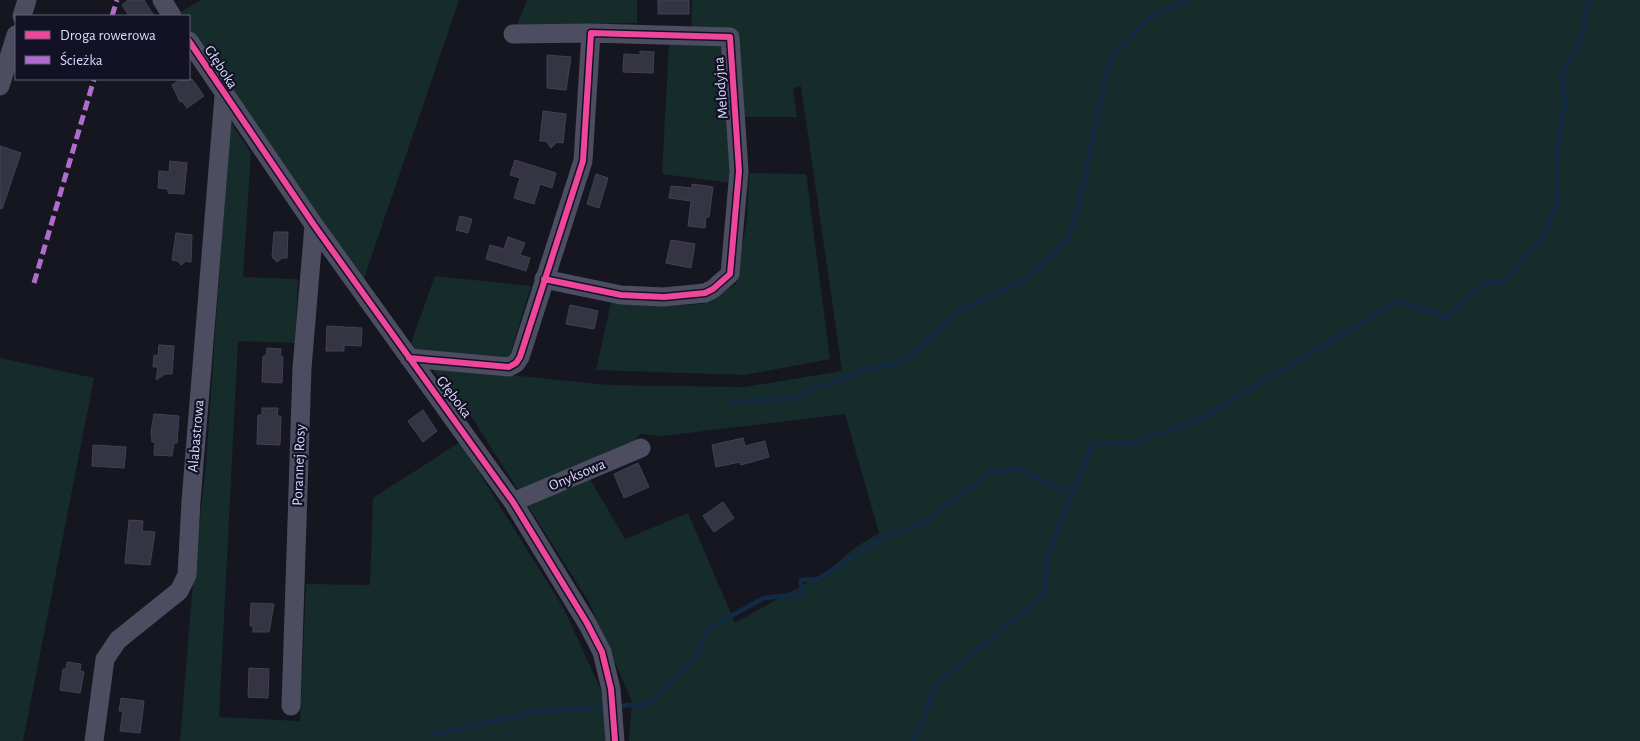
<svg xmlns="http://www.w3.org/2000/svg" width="1640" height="741" font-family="'Alegreya Sans',sans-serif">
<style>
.green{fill:#152c2a;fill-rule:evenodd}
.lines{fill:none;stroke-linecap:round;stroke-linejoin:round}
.stream{stroke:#132a44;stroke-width:4.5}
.building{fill:#343442;stroke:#434153}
.minor{stroke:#4c4d61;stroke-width:19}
.quiet{stroke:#b06ccc;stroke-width:5;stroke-dasharray:10 5;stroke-linecap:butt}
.cycleway-casing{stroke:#131125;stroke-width:9}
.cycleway{stroke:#ed469a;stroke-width:6}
.labels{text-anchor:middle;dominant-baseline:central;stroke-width:4.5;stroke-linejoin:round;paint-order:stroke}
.street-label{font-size:15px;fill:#dad9fc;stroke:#131125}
</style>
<rect width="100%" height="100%" fill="#161620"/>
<path class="green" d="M201,0h258l-96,281 -174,-253v-12h-8l-2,-3z
M527,0h110v23l-120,2z
M692,0h948v741h-1011l3,-39 -43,-100 -125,-197 -34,-38 179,18 136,2 97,-16 -41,-285 -8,2 4,29h-69l4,66 -70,-9 7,-131 22,1zM845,414l34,119 -23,14 -30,25 -91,51 -47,-110 -63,26 -42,-72 48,-22 9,-11 23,2z
M230,121l21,32 -8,124 55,2 -3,64 -57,-2 -19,376 81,4 6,-137 64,1 3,-87 87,-56 104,167 42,92 3,40h-429l13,-159 13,-118z
M749,173l57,1 24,185 -85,16 -149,-5 15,-67 57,3 34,-2 34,-20 11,-64z
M435,276l96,10 -21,69 -7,5 -90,-10 -3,-4z
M0,358l94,20 -71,363h-23z"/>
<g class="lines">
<path class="stream" d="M733,402l57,-3 73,-29 40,-8 59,-53 63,-29 42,-39 13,-39 29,-141 40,-43 38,-18
M616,706l33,-2 45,-44 17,-33 53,-29 38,-4 -1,-14 17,-1 66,-42 40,-14 64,-50 31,-4 45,22 12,-5
M430,735l112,-24 66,-4
M914,741l23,-58 106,-87 5,-41 45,-112 38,1 67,-24 200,-119 50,16 33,-33 22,-2 41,-46 13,-34 1,-56 7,-44 -3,-30 20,-33 4,-30 5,-9"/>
</g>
<path class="building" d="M128,0h16l10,16h-25l-7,-11z
M658,0h31v14h-31z
M640,51l14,1 -1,21 -30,-1 1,-18 16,1z
M547,55l24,2 -5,33 -19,-2z
M181,79h11l12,17 -17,12 -5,-7 -2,1 -8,-17z
M543,111l23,3 -3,29 -6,-1 -6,6 -5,-7h-6z
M0,146l21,7 -19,56 -2,-1z
M515,160l41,13 -4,15 -12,-4 -6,20 -20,-6 6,-20 -10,-3z
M170,161l17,2 -3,31 -16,-1v-4l-10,-1 1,-17 10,1z
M596,174l12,4 -9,30 -12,-4z
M692,184l21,3 -4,30h-3l-1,11 -17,-2 3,-25 -22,-3 2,-12 21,2z
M460,216l12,3 -4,14 -12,-3z
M274,232h14l-1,26h-5l-5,4 -5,-5z
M176,233l16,2 -1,27 -5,-1 -5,4 -3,-4 -6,-1z
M508,237l17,6 -5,12 10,3 -4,13 -40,-12 4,-14 14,4z
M671,240l24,4 -4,24 -25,-5z
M570,305l28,6 -4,18 -28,-5z
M327,326l35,2 -1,18 -17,-1v6h-18z
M159,345l15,1 -2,28h-7l-9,6 2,-13h-5l1,-12 4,1z
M267,348l14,1 -1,7 3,1 -1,26 -20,-1 1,-26h3z
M262,408h16l-1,8h4l-1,29 -23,-1 1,-29h4z
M423,410l14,21 -14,11 -15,-21z
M154,414l25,2 -2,27h-3l-2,13 -18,-1 1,-13h-3l-1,-10z
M743,438l2,8 20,-5 4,16 -28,8 -1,-3 -24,5 -4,-22z
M93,445l33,2 -2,21 -32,-2z
M638,463l11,24 -25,11 -10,-24z
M723,502l11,16 -20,14 -11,-16z
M129,520l14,1 -1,10 13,1 -5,33 -25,-2z
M251,603l23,1 -5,28h-16v-6h-3z
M67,662l14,2 -1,7 4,1 -4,21 -20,-3 3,-21h3z
M249,668l20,1 -1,29 -20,-1z
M121,698l23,3 -4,32 -20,-2 3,-20h-4z"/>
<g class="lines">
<path class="minor" d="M162,0l10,16
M22,16l5,-16
M513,34l78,-1
M189,41l125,184 199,277 74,121 15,29 9,37 4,52
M0,86l16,-51
M409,358l100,9 7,-4 4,-6 63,-196 8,-128 139,4 9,134 -9,103 -17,15 -8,4 -41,4 -43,-2 -77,-16
M513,502l128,-54
M291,706l11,-338 12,-143
M94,741l11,-82 13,-19 61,-49 8,-16 4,-74 33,-405"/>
<path class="quiet" d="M112,16l5,-16
M34,283l60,-204"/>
<g class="cycleway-casing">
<path id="cycleway" d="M189,41l125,184 199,277 74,121 15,29 9,37 4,52
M409,358l100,9 7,-4 4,-6 63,-196 8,-128 139,4 9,134 -9,103 -17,15 -8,4 -41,4 -43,-2 -77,-16"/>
</g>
<use href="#cycleway" class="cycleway"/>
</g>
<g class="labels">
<g class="street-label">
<text transform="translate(221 67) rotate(57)">Głęboka</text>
<text transform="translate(721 88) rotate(-94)">Melodyjna</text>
<text transform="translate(454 397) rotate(53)">Głęboka</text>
<text transform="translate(196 436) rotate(-85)">Alabastrowa</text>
<text transform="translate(299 465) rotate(-88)">Porannej Rosy</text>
<text transform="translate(577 475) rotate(-23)">Onyksowa</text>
</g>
</g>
<rect x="15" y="15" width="175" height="65" fill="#131125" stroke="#63617b"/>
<rect x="25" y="31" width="25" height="8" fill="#ed469a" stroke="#63617b"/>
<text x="60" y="40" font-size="15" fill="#dad9fc">Droga rowerowa</text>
<rect x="25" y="56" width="25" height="8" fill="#b06ccc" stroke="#63617b"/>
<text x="60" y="65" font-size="15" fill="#dad9fc">Ścieżka</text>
</svg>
